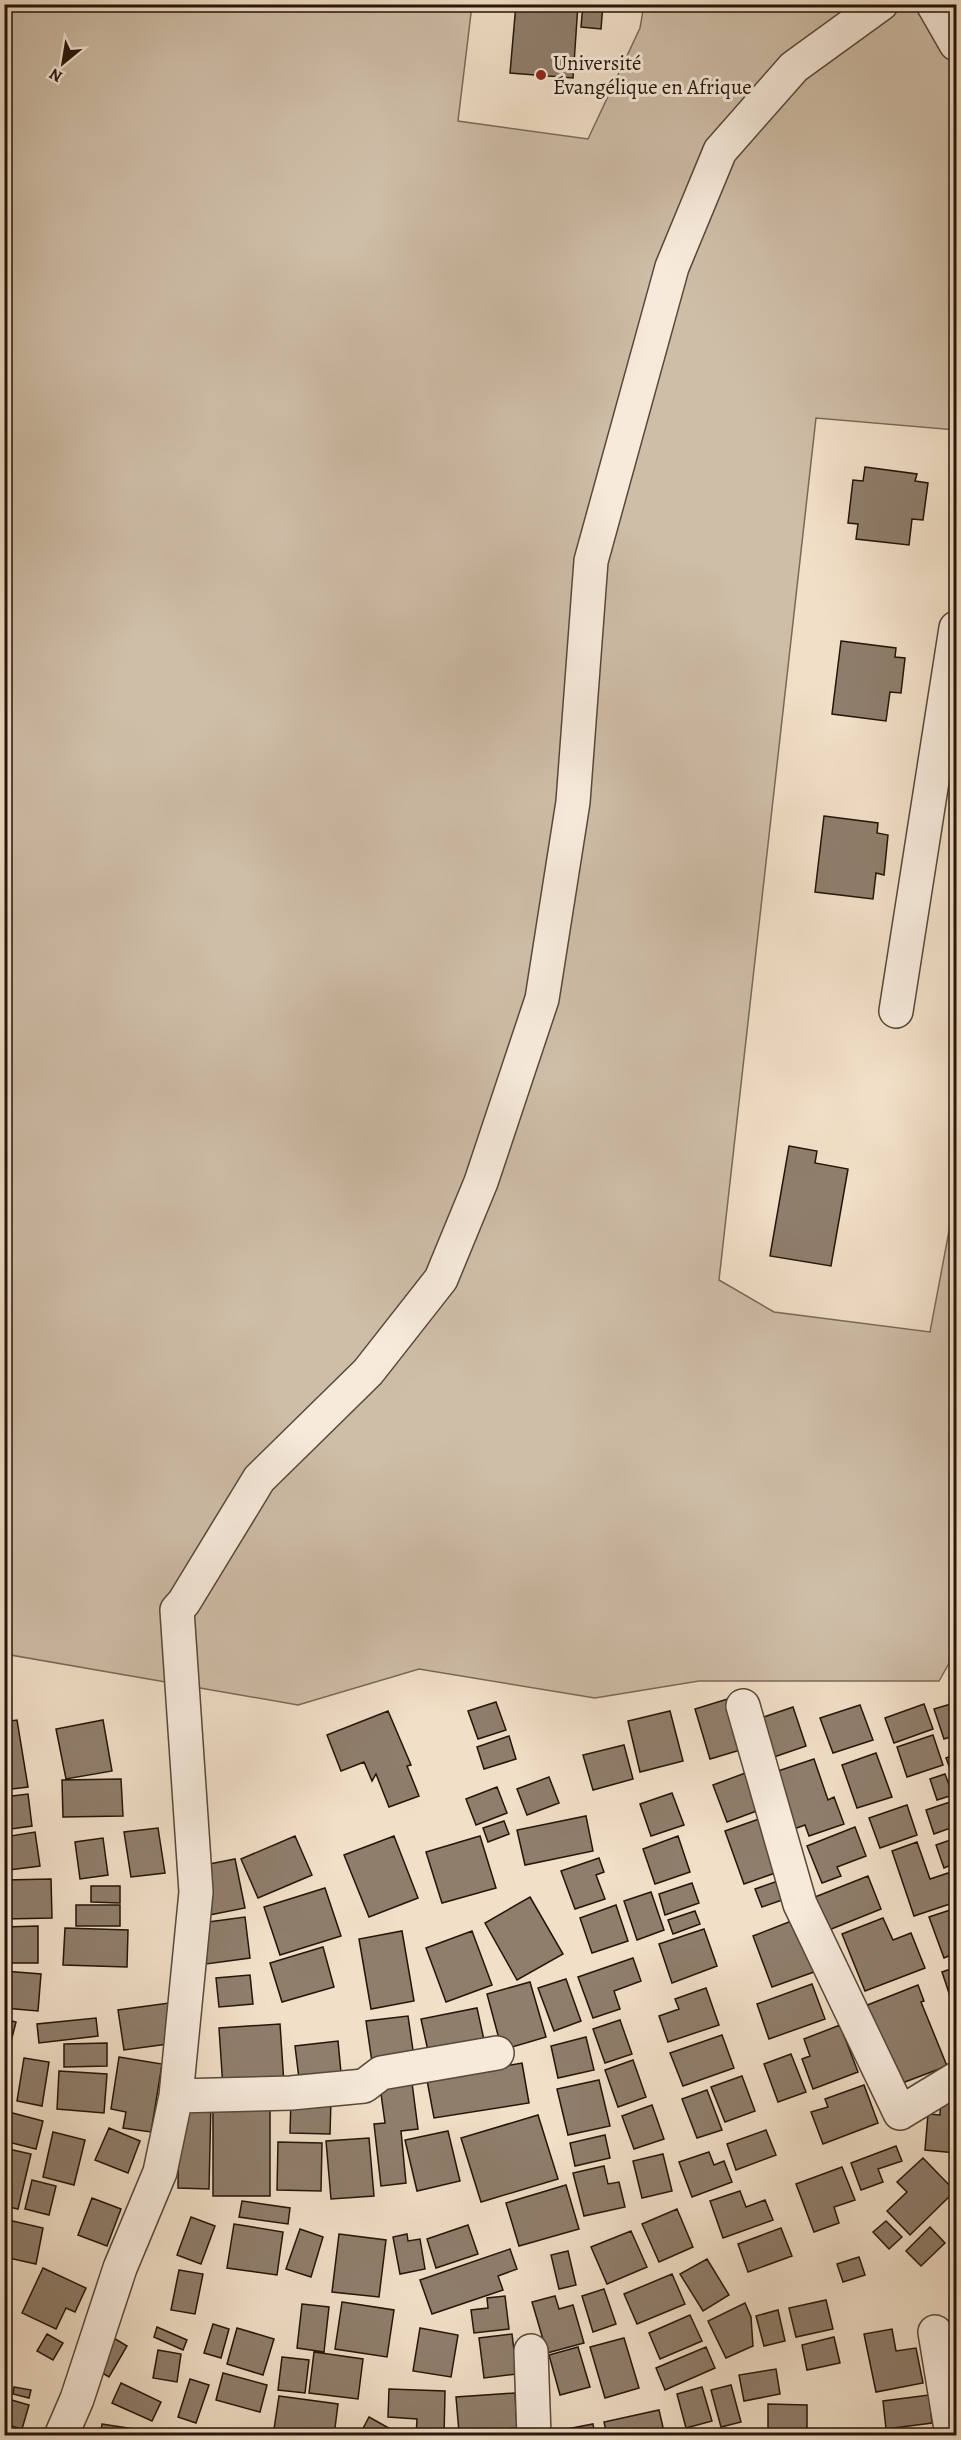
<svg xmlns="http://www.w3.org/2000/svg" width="961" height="2440" font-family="Alegreya,serif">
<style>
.green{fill:#cebda7;stroke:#796958;stroke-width:1.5}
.building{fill:#8f7e6c;stroke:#24150a;stroke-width:1.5}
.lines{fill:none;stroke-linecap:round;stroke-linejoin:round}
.minor-casing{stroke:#574839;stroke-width:36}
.minor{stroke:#f6eadb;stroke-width:33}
.poi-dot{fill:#8f2418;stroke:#f6eadb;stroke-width:2}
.labels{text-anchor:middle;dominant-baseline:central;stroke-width:6;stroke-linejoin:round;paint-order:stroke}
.poi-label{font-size:21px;fill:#24150a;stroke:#f6eadb;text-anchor:start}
</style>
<rect width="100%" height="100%" fill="#f1dfc7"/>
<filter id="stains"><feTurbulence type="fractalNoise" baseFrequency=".00333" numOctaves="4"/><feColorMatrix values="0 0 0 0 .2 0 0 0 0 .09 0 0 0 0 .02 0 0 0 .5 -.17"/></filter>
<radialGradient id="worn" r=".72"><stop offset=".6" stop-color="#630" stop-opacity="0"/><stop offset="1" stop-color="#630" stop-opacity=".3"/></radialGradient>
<path class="green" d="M5,5h467l-14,116 130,18 52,-111 4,-23h312v425l-140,-12 -97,862 55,32 156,20 26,-138v457l-17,30h-240l-104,17 -176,-29 -121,36 -293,-51z"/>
<path class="building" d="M516,4h62l-5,74 -63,-5z
M583,4h20l-2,25 -20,-2z
M865,467l52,7 -2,7 13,2 -5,37 -11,-1 -3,26 -53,-6 2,-15 -10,-1 5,-43 10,1z
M841,641l55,7 -1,9 10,1 -4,35 -11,-1 -4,29 -54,-7z
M824,816l54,7 -1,10 11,2 -4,40 -8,-2 -3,26 -58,-7z
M789,1146l28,5 -2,12 33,6 -17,97 -61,-10z
M731,1698l16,50 -37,11 -15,-50z
M496,1702l10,28 -28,9 -10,-28z
M924,1704l9,25 -39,14 -9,-25z
M951,1704l5,15v16l-12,4 -10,-30z
M860,1705l13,35 -40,13 -13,-35z
M793,1707l13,39 -35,12 -13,-39z
M388,1711l23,54 -4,1 12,30 -30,11 -13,-33 -4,7 -8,-19 -23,9 -14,-36z
M670,1711l13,50 -43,11 -12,-51z
M17,1720l11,67 -24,3v-68z
M103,1720l9,51 -46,8 -10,-50z
M933,1735l10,30 -36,12 -10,-30z
M509,1736l7,23 -32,10 -7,-22z
M624,1745l9,34 -40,11 -10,-35z
M876,1753l16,44 -35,11 -15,-43z
M956,1754v22l-3,1 -7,-19z
M814,1759l14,41 6,-3 10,27 -35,12 -4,-11 -11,4 -19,-57z
M748,1772l14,37 -35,13 -14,-37z
M945,1774l8,21 -16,5 -7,-21z
M549,1777l10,26 -32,12 -10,-26z
M121,1779l2,37 -60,1 -1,-37z
M497,1787l10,26 -31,12 -10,-26z
M672,1793l12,32 -33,11 -11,-32z
M28,1794l4,32 -28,4v-33z
M956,1800v26l-22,8 -8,-24z
M907,1805l10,30 -37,13 -11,-30z
M586,1816l7,35 -68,14 -8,-35z
M759,1819l19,53 -34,12 -19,-53z
M504,1821l5,13 -21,8 -5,-14z
M855,1827l11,29 -29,11 4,9 -19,7 -15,-37z
M158,1828l7,45 -34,4 -7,-45z
M35,1832l5,34 -31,4 -5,-33z
M295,1836l17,39 -54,23 -17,-39z
M394,1836l24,62 -49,19 -25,-62z
M480,1836l16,52 -54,15 -16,-51z
M678,1836l12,36 -35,12 -12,-35z
M103,1838l5,37 -28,4 -5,-37z
M956,1838v25l-12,5 -8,-23z
M917,1842l13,37 24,-8 2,8v23l-42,14 -22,-65z
M599,1858l5,14 -8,3 9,24 -30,10 -14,-38z
M235,1859l10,49 -36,7 -10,-49z
M868,1876l13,33 -57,23 -14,-33z
M51,1879l1,39 -47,1 -1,-39z
M778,1881l7,18 -23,8 -7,-18z
M692,1883l7,20 -34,12 -6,-21z
M91,1886h29v17l-29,-1z
M325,1888l16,48 -61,19 -16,-48z
M651,1892l13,38 -27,10 -13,-39z
M530,1897l33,57 -46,26 -32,-57z
M76,1905h44v21h-44z
M616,1905l12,36 -36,12 -12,-35z
M956,1908v45l-12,5 -15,-41z
M695,1911l5,13 -27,10 -5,-14z
M245,1917l5,41 -44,6 -5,-41z
M883,1918l10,22 18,-7 14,35 -60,23 -23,-57z
M794,1920l20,52 -42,15 -19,-51z
M38,1926v37h-34v-36z
M65,1928l63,2 -1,37 -64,-2z
M704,1929l13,37 -45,17 -13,-39z
M402,1931l12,70 -43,8 -12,-70z
M472,1931l20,54 -46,17 -20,-54z
M323,1947l11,40 -52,15 -12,-39z
M633,1958l8,23 -27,10 6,18 -27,9 -15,-41z
M956,1967v47l-14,-42z
M4,1971l37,3 -3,37 -34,-3z
M250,1975l3,29 -34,3 -3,-29z
M566,1979l15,42 -27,10 -16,-43z
M530,1982l16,55 -44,13 -15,-56z
M812,1984l13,35 -56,20 -12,-35z
M918,1985l6,16 -3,1 26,64 -50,19 -32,-79z
M706,1988l13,37 -51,17 -9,-26 20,-7 -4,-10z
M169,2003l6,40 -51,7 -6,-40z
M477,2008l9,41 -56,11 -9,-41z
M408,2016l6,41 -42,5 -6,-41z
M96,2018l2,18 -59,7 -2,-19z
M4,2019l12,3 -12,47z
M620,2020l12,34 -27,9 -12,-34z
M280,2024l4,60 -61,4 -4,-60z
M840,2025l18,47 -45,17 -11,-30 8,-3 -6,-17z
M722,2035l12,33 -51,18 -13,-33z
M586,2037l8,33 -36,8 -7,-32z
M338,2041l4,42 -42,4 -5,-41z
M107,2043v23l-43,1v-23z
M791,2054l15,38 -28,10 -14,-38z
M119,2057l43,7 -11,68 -28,-4 3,-16 -15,-3z
M24,2058l25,4 -7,44 -25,-5z
M633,2060l13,37 -28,10 -13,-37z
M522,2063l7,40 -95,15 -7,-38z
M59,2071l48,3 -3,39 -47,-4z
M411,2075l7,54 -17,2 5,52 -25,3 -7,-62 11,-1 -6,-44z
M742,2076l13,35 -30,11 -14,-35z
M599,2080l11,46 -42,9 -11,-46z
M864,2085l14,38 -55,21 -12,-32 17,-5 -3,-8z
M707,2090l15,40 -25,8 -15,-39z
M941,2096l15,2v55l-31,-3 3,-36 12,1z
M291,2098l40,1 -1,35 -40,-1z
M213,2099h57v97h-57z
M179,2101l32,1 -2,87 -31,-1z
M652,2105l12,34 -30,10 -12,-33z
M5,2111l38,10 -7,28 -32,-8z
M538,2115l20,64 -77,23 -20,-64z
M109,2128l31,13 -12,32 -33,-13z
M766,2130l10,25 -40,15 -9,-26z
M448,2131l12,50 -43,10 -12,-51z
M53,2132l32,8 -11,45 -31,-8z
M605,2135l5,23 -35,8 -5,-23z
M369,2138l5,58 -43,3 -5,-58z
M278,2142l44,1 -1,48 -44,-1z
M896,2146l6,15 -24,8 5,13 -22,8 -10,-27z
M4,2148l27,6 -13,55 -14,-3z
M709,2152l5,13 10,-4 8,21 -40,15 -13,-35z
M663,2154l9,37 -30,7 -9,-37z
M923,2158l32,33 -45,44 -23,-24 20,-19 -10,-10z
M604,2166l4,18 11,-2 6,25 -41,9 -11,-43z
M842,2167l13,33 -21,7 5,16 -25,9 -18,-48z
M32,2180l24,6 -7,29 -24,-6z
M566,2185l13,44 -60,17 -13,-43z
M740,2191l6,16 19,-7 8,20 -50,18 -13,-37z
M92,2198l29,11 -14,37 -29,-11z
M242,2201l48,7 -2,16 -49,-7z
M677,2209l16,38 -34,15 -17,-38z
M191,2217l24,9 -14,38 -24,-9z
M4,2219l39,9 -7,36 -32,-7z
M886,2221l16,16 -13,12 -16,-17z
M234,2224l49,8 -6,43 -50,-7z
M468,2225l10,29 -42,14 -9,-29z
M930,2227l15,16 -24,23 -15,-15z
M781,2228l11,28 -44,16 -10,-28z
M300,2229l23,8 -12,40 -25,-8z
M631,2231l16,36 -40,17 -16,-37z
M339,2234l47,6 -7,57 -47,-5z
M407,2234l1,7 12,-2 5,30 -25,5 -7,-37z
M510,2249l7,20 -19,7 5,14 -71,24 -12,-34z
M568,2251l8,34 -17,4 -8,-34z
M859,2257l6,18 -22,7 -6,-18z
M707,2259l22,36 -26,16 -23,-37z
M43,2268l43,20 -11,24 -9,-4 -10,21 -34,-16z
M179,2270l24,4 -8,40 -24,-4z
M672,2274l13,30 -48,20 -13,-30z
M604,2289l12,35 -23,8 -11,-36z
M505,2296l4,33 -35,4 -3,-23 17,-2 -1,-10z
M555,2296l4,13 14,-4 11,38 -37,10 -15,-51z
M826,2300l7,29 -37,8 -7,-29z
M342,2302l52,8 -7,47 -52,-8z
M745,2303l6,14 2,29 -27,12 -18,-37z
M302,2304l27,3 -5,45 -27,-4z
M778,2310l7,31 -21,5 -8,-30z
M690,2315l12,26 -42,18 -11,-26z
M213,2324l16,5 -8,29 -17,-5z
M157,2327l30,13 -4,10 -29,-13z
M237,2328l37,11 -11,36 -36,-11z
M420,2328l38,7 -7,42 -38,-6z
M892,2329l4,22 20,-3 7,35 -47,9 -12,-58z
M47,2334l16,9 -10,17 -16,-9z
M512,2334l5,40 -33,4 -5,-40z
M112,2337l15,9 -18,31 -15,-9z
M834,2337l6,26 -33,7 -5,-25z
M624,2338l15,50 -34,10 -15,-51z
M578,2347l12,40 -30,8 -11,-40z
M706,2347l9,21 -50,22 -9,-22z
M158,2350l23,4 -4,28 -24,-4z
M314,2352l49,7 -5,40 -49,-6z
M282,2357l27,3 -4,33 -27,-3z
M776,2369l4,25 -36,7 -5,-26z
M223,2373l44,12 -7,27 -44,-12z
M190,2379l19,6 -13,38 -18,-6z
M121,2383l40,19 -9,19 -40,-18z
M731,2385l10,37 -20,5 -10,-37z
M14,2387l17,3 -2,8 -16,-4z
M702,2387l10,34 -26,7 -9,-34z
M389,2389l56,2 -1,45h-28l1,-17 -29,-2z
M515,2393l2,35 -58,4 -3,-35z
M929,2395l3,28 -46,6 -3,-28z
M279,2396l59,8 -4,32 -60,-7z
M8,2399l21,6 -7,24 -18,-5z
M768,2404l39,1v31h-39z
M659,2410l6,26h-58l-3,-14z
M369,2417l34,19h-44z
M102,2424l71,11 -73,1z
M593,2424l2,12h-43l-1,-4z"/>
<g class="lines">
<g class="minor-casing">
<path id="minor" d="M933,4l23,40
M896,1011l60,-383
M743,1706l57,198 100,209 56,-34
M176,2096l115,-3 73,-7 17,-13 116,-20
M935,2332l16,97 -2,7
M531,2351l3,85
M61,2436l16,-37 43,-131 40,-96 16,-76 20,-204 -19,-282 7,-8 75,-123 109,-107 73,-93 40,-97 61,-183 31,-197 18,-241 81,-294 48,-116 74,-84 87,-63"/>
</g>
<use href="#minor" class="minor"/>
</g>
<circle class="poi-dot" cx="541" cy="75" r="6"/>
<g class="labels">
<g class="poi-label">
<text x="553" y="63">Université<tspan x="553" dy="24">Évangélique en Afrique</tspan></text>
</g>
</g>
<rect width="961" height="2440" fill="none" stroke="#f1dfc7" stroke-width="24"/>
<rect x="6" y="6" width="949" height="2428" fill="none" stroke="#24150a" stroke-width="3"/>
<rect x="12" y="12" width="937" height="2416" fill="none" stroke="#24150a" stroke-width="1.5"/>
<g transform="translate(63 63) rotate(210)" stroke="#f6eadb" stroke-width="4.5" paint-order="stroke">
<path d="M0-4.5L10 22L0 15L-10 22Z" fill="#24150a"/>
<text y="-9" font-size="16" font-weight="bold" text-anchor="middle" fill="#24150a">N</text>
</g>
<rect width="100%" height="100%" filter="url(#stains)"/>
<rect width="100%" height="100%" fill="url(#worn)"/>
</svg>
